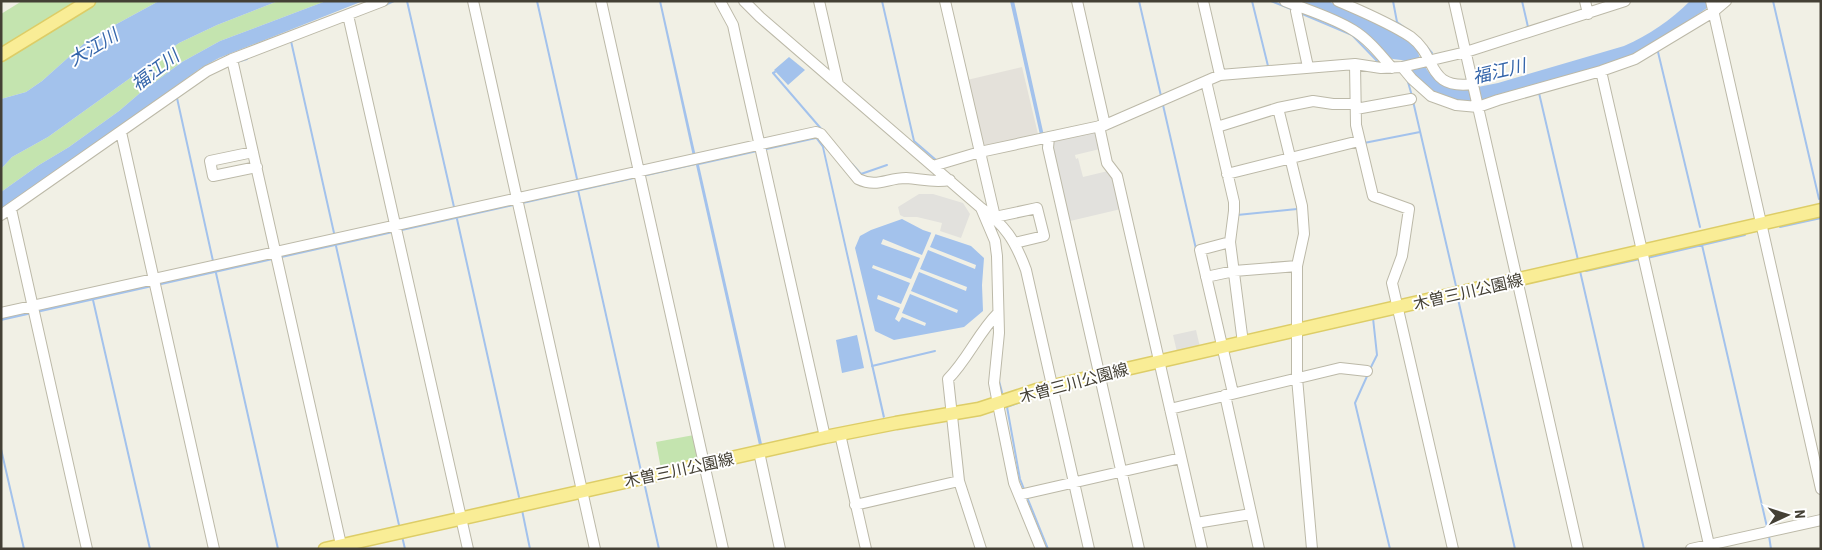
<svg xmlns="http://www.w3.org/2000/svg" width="1822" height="550" font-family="'Roboto Condensed','Noto Sans JP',sans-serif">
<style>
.industrial{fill:#e4e1da}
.green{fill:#c4e4af}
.parking{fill:#e2e1dd}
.water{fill:#a3c2ec}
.pier{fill:#f1f0e5}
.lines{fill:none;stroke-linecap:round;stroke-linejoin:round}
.stream{stroke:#a3c2ec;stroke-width:2}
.minor-casing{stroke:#bcb9a8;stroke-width:12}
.major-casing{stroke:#ddcd67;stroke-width:15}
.minor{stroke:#fff;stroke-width:10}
.major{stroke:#f9ed96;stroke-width:12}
.labels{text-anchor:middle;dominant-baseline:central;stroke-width:4;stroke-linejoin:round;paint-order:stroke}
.street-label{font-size:16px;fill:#444035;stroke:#fff}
.water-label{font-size:18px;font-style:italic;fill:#3465aa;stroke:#fff}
</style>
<rect width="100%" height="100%" fill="#f1f0e5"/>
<path class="industrial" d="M1022,67l16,67 -3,4 -50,11 -4,-3 -14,-66z"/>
<path class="green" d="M22,1h60l-81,50v-37z
M97,1h62l-70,38 -47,42 -16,11 -25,7v-40z
M278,1h48l-106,40 -38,21 -42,31 -21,18 -50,36 -30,18 -38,27v-23l11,-12 36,-20 131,-94 38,-18z
M694,435l5,26 -38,8 -5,-27z"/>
<path class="parking" d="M1094,130l3,3 3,16 -25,6 1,4 2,-1 5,19 25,-6 6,7 7,31 -55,13 -16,-82z
M919,194h14l30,9 7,11 -9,24 -21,-7 2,-8 -25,-6h-13l-4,-2 -2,-8z
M1196,330l4,17 -23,5 -4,-17z"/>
<path class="water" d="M159,1h119l-61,24 -38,18 -131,94 -36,20 -11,12v-70l25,-7 16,-11 47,-42z
M326,1h37l-144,57 -18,10 -181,130 -19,10v-16l38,-27 30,-18 50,-36 21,-18 42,-31 38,-21z
M659,1h2l36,160 119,-26 7,8 62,274 -2,1 -61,-271 -6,-8 -117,26 63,279 -3,1 -63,-280 -695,156v-4l693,-156z
M1010,1h4l81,364 -3,1z
M1297,1h31l70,31 19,18 4,11 9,13 13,10 20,6 35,-7 126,-37c25,-11 47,-26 66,-45h27l-40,28 -55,33 -149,40c-22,-1 -42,-7 -57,-25 -4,-5 -5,-13 -11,-16 -5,-2 -11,-1 -16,-3l-12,-13z
M789,57l16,13 -17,15 -14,-15z
M902,219l21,11 48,16 13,12 -2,27 1,26 -19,16 -70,13 -19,-9 -20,-83 5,-12 11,-6z
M857,335l7,33 -22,5 -6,-33z"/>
<path class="pier" d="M932,231l4,2 -6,14 46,18 -1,4 -47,-19 -8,19 47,18 -1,4 -47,-19 -8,19 47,19 -1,3 -47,-19 -8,19 24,10 -1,3 -23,-9 -3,5 -4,-3 5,-11 -23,-9 1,-4 23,9 9,-21 -38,-15 1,-3 38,14 9,-21 -39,-14 2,-5 39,16z"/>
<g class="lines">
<path class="stream" d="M407,1l47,206
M537,1l40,178
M882,1l32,140 22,19
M1139,1l22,95
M1252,1l16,65
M1271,1l20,8
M1393,1l4,21 8,6
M1522,1l6,26
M1773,1l46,198
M385,5l9,-4
M1300,13l52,22 28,29
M291,41l43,192
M1426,46l6,7
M1658,52l42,175
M237,62l10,-3
M775,72l-2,1 50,58
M1408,82l4,14
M1539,93l39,167
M178,97l-1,1 36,163
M1413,101l43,185
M1163,105l33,144
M1364,143l56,-11
M852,164l9,10 26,-9
M578,190l63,281
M1237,215l60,-6
M457,219l62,278
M1780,227l41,-9
M1702,245l65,282
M336,246l63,279
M1647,258l98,-23
M1580,271l64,278
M1586,271l54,-12
M216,273l62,276
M1458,299l57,250
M93,300l57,249
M872,366l63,-15
M1370,369l7,-14 -4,-37
M1368,374l-13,29 35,146
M999,381l4,15
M1,449l23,100
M644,482l15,67
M1024,489l-4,-10 -13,-72 19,-7
M1027,497l21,52
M522,510l8,39
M402,536l3,13
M1769,536l2,13"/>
<g class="minor-casing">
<path id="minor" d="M473,1l122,548
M601,1l122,548
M720,1l13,24 3,14 89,398
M744,1l16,16 220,190c25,18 35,33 46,63l63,279
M819,1l19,83
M945,1l50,216 42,-9 7,28 -29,7
M1077,1l28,124
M1203,1l17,74
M1285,1c22,9 47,16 68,29 15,9 27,24 39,38
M1338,1c25,11 50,21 73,36 27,20 15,53 62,47
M1454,1l124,548
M1585,1l3,13
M1711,1l110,488
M1298,6l-2,5 12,56
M348,15l120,534
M232,59l110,490
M1355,64l1,61 17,71 36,13 -7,47 -10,27 61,266
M1402,67l10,12 19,17 25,9 22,2 20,-7 103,-29 34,-12 78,-47 13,-11
M1601,71l109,478
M1206,81l28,121v9l-4,31 -30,8 33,143
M1278,108l24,98 2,28 -7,32v112l15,171
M1356,109l55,-10
M1099,126l8,37 10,13 85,373
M1217,127l61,-19 35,-7 20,3h23
M121,132l93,417
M1049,137l-1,11 91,401
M253,152l-43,9 3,15 44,-9
M933,166l47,-14 125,-27 115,-50 135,-11 26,4 21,-1 64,-15 159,-51
M1227,174l132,-33
M981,208l14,33 2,15 2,77 -5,50 4,21 16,79 27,66
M11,209l76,340
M1,215l206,-144 25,-12 151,-58
M1230,242l13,101
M1206,277l28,-6 63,-5
M1,313l815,-181 5,2 37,45c19,9 29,-1 48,-1 16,1 27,5 44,2
M1225,395l34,154
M1170,409l170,-41 27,3
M840,434l26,115
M759,452l21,97
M1019,495l162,-37
M855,505l104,-24
M1196,523l55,-9
M981,549l-22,-68 -11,-102c20,-20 30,-46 50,-66
M1691,549l130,-29"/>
</g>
<g class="major-casing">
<path id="major" d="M1,55l88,-54
M325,549l500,-112 71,-14 83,-14 58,-19 63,-15 721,-165"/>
</g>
<use href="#minor" class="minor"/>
<use href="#major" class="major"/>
</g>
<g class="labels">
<g class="street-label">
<text transform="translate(1468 292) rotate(-13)">木曽三川公園線</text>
<text transform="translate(1074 383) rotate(-15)">木曽三川公園線</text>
<text transform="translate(679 470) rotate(-12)">木曽三川公園線</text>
</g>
<g class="water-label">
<text transform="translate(93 47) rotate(-31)">大江川</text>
<text transform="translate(155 70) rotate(-37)">福江川</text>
<text transform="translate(1499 71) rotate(-13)">福江川</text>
</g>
</g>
<rect width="1822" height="550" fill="none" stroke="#444035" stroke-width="5"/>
<g transform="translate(1787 515) rotate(86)" stroke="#ffffff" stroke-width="4" paint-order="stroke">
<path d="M0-4L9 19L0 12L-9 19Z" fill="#444035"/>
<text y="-8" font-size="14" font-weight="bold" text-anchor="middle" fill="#444035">N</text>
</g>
</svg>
